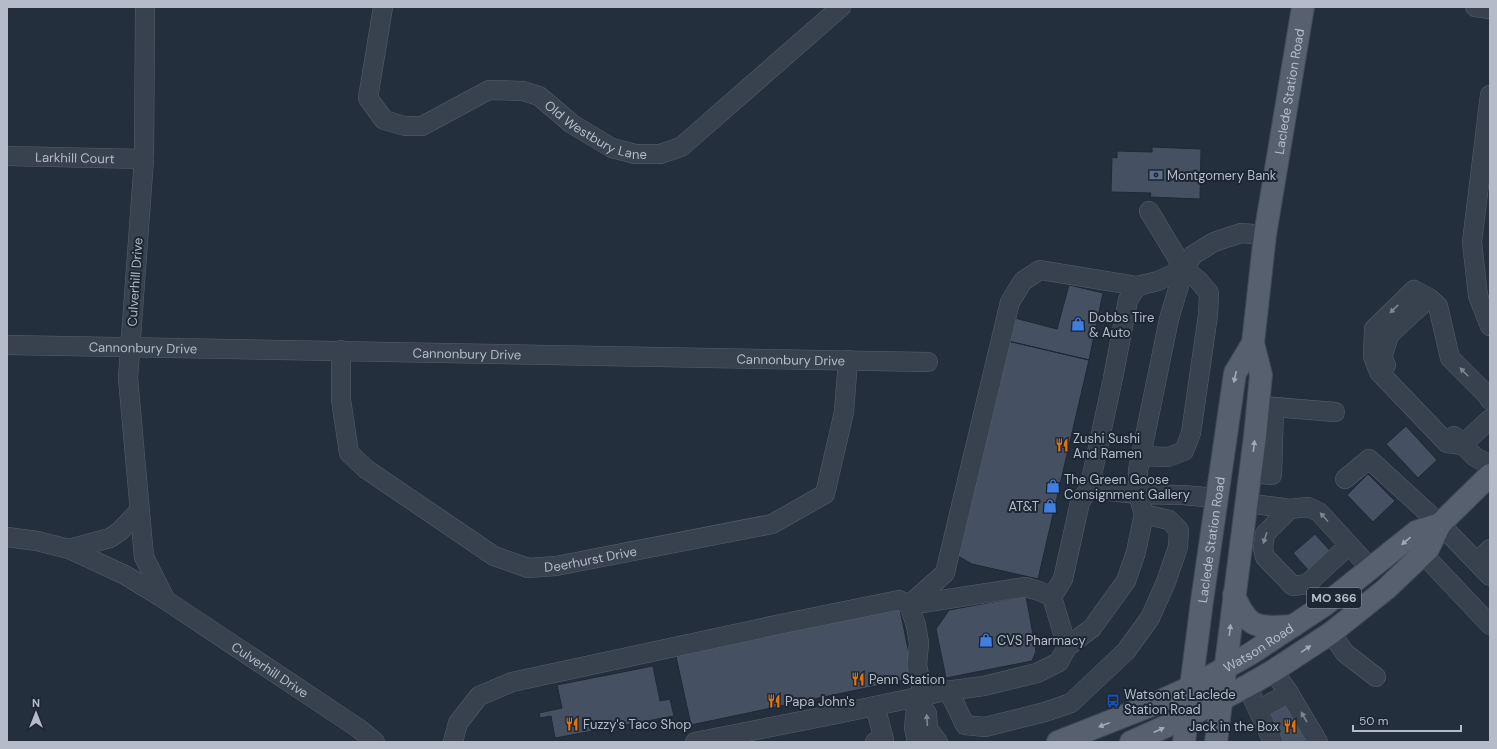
<svg xmlns="http://www.w3.org/2000/svg" width="1497" height="749" font-family="'DM Sans',sans-serif">
<style>
.building{fill:#455162;stroke:#1f2835}
.lines{fill:none;stroke-linecap:round;stroke-linejoin:round}
.minor-casing{stroke:#565f6c;stroke-width:20}
.major-casing{stroke:#414a57;stroke-width:24}
.minor{stroke:#38414e;stroke-width:19}
.major{stroke:#56606e;stroke-width:22}
.oneway{fill:#7c8592}
.oneway2{fill:#a1aab7}
.labels{text-anchor:middle;dominant-baseline:central;stroke-width:4;stroke-linejoin:round;paint-order:stroke}
.shield{fill:#1d2633;stroke:#878f9c;stroke-width:1}
.shield-label{font-size:12px;font-weight:bold;fill:#b4bcc9}
.street-label{font-size:13px;fill:#b4bcc9;stroke:#1d2633}
.poi-label{font-size:13px;fill:#b4bcc9;stroke:#1d2633;text-anchor:start}
</style>
<rect width="100%" height="100%" fill="#242f3e"/>
<path class="building" d="M1152,147l49,2 -1,50 -50,-2 1,-4 -40,-1 1,-35 5,1v-7l35,1z
M1069,285l34,8 -14,67 -81,-19 7,-23 42,11z
M1008,341l81,19 -51,219 -66,-15 -14,-8z
M1406,426l31,34 -19,18 -32,-34z
M1368,474l27,27 -22,21 -26,-27z
M1315,534l17,19 -22,19 -17,-19z
M1026,596l10,55 -4,10 -86,17 -10,-49 13,-19z
M899,605l15,73 -223,47 -16,-73z
M653,666l7,35 10,-2 4,17 -119,22 -4,-22 -11,2 -1,-5 23,-5 -5,-23z
M1294,700l21,36 -11,6h-23l-15,-26z"/>
<g class="lines">
<g class="minor-casing">
<g id="minor">
<path d="M145,7l-1,152 -16,219 16,179 21,42"/>
<path id="s1" d="M383,7l-15,91 16,22 21,6h17l67,-36 34,1 16,5 33,28 40,24 23,6h25l21,-7 160,-140"/>
<path d="M1475,7l15,2"/>
<path d="M1490,95l-18,147 6,54 12,30"/>
<path id="s2" d="M7,156l137,3"/>
<path id="s3" d="M7,345l921,17"/>
<path id="s4" d="M341,350v50l8,53 17,16 128,87 34,12 28,-2 216,-42 53,-30 19,-82 4,-52"/>
<path d="M1386,365l-4,-7 7,-23 40,-37"/>
<path d="M1262,406l73,6"/>
<path d="M1454,436l21,21 15,8"/>
<path d="M1462,445l-15,-2 -68,-71 -6,-16 1,-27 40,-39 15,8 9,8 12,52 37,37 3,5"/>
<path d="M1462,445l28,-26"/>
<path d="M1141,456l27,1 16,-6 7,-18 17,-118 1,-22 -11,-13 -14,-11 -35,-58"/>
<path d="M1251,473l21,2 2,-67"/>
<path d="M1345,479l24,-20 71,65 50,52"/>
<path d="M1089,489l24,-111 15,-78 9,-14 21,-5 26,-12 9,-14 21,-13 27,-9 24,2"/>
<path d="M1247,503l43,6 18,-2 11,5 52,57"/>
<path d="M1290,509l-25,25 -2,14 2,9 28,29 14,-2 42,-39"/>
<path d="M7,537l30,4 32,8 41,-11 10,-7 19,-20"/>
<path id="s5" d="M69,549l56,26 36,22 197,131 17,14"/>
<path d="M1423,554l67,71"/>
<path d="M1477,562l13,-13"/>
<path d="M909,605l36,-32 65,-271 13,-21 17,-11 97,16"/>
<path d="M909,605l117,-18 13,4 13,6"/>
<path d="M1331,633l14,20 31,24"/>
<path d="M1067,647l25,-19 34,-47 10,-29 8,-38"/>
<path d="M1247,686l26,56"/>
<path d="M946,691l6,7 13,27 20,2 60,-15 26,-9 55,-52 24,-33 16,-36 12,-35 1,-17 -10,-10 -25,-6 -6,-20v-24l31,-151 15,-50"/>
<path d="M1289,693l29,49"/>
<path d="M917,697l10,17 1,15 10,13"/>
<path d="M1258,710l31,-17 -16,-22"/>
<path d="M453,742l5,-19 21,-27 33,-14 269,-58 118,-24 10,5 7,20 3,18 -2,22 6,31"/>
<path d="M695,742l142,-28 109,-23 38,-5 53,-13 22,-11 8,-15 -15,-50 11,-18 17,-77 9,-13 49,5 44,1 35,3"/>
<path d="M875,742l9,-2 -9,-34"/>
<path d="M917,742l-3,-14 3,-31"/>
</g>
</g>
<g class="major-casing">
<g id="major">
<path d="M1234,595c14,35 25,33 59,31"/>
<path id="s6" d="M1058,742l94,-37 39,-18 59,-33 76,-50 90,-72 24,-8"/>
<path d="M1131,742l56,-25 60,-31 26,-15 58,-38 55,-44 42,-40 12,-25 50,-49"/>
<path id="s7" d="M1184,742l18,-141 33,-228 18,-30"/>
<path id="s8" d="M1216,742l39,-306 6,-61 -8,-32 12,-108 38,-228"/>
</g>
</g>
<use href="#minor" class="minor"/>
<use href="#major" class="major"/>
</g>
<defs><path id="oneway-solid" d="M-6-.8H1V-3.2L6.5 0L1 3.2V.8H-6Z"/></defs>
<g class="oneway">
<use href="#oneway-solid" transform="translate(1394 309) rotate(136)"/>
<use href="#oneway-solid" transform="translate(1464 372) rotate(-134)"/>
<use href="#oneway-solid" transform="translate(1324 517) rotate(-132)"/>
<use href="#oneway-solid" transform="translate(1265 538) rotate(108)"/>
<use href="#oneway-solid" transform="translate(1304 717) rotate(-120)"/>
<use href="#oneway-solid" transform="translate(927 720) rotate(-94)"/>
</g>
<g class="oneway2">
<use href="#oneway-solid" transform="translate(1235 377) rotate(102)"/>
<use href="#oneway-solid" transform="translate(1254 446) rotate(-83)"/>
<use href="#oneway-solid" transform="translate(1406 541) rotate(140)"/>
<use href="#oneway-solid" transform="translate(1230 630) rotate(-83)"/>
<use href="#oneway-solid" transform="translate(1306 649) rotate(-34)"/>
<use href="#oneway-solid" transform="translate(1104 725) rotate(159)"/>
<use href="#oneway-solid" transform="translate(1159 730) rotate(-24)"/>
</g>
<defs>
<g id="bank-bare" transform="scale(1.08)"><path d="M-6-4H6V4H-6ZM0-2.3a2.3 2.3 0 1 0 0 4.6a2.3 2.3 0 1 0 0-4.6Z" fill="#5c6f8a" stroke="#1d2633" stroke-width="2.5" paint-order="stroke"/></g>
<g id="shop-bare" transform="scale(1.08)"><path d="M-5-2.5h2.3a2.7 3.5 0 0 1 5.4 0H5L5.5 6h-11ZM-1.5-2.5h3a1.5 2.3 0 0 0-3 0Z" fill="#3f7fe0" stroke="#1d2633" stroke-width="2.5" paint-order="stroke"/></g>
<g id="restaurant-bare" transform="scale(1.08)"><path d="M-5-6h1v4h1v-4h1v4h1v-4h1v5L-1.5 .5V6h-2V.5L-5-1ZM5-6V6H3V1.5H1.5Q1.5-4 5-6Z" fill="#e8710a" stroke="#1d2633" stroke-width="2.5" paint-order="stroke"/></g>
<g id="bus-bare" transform="scale(1.08)"><path d="M-5-6H5V4H4V6H2V4H-2V6H-4V4H-5ZM-3.5-4V0h7V-4ZM-3.5 1.2v1.5H-2V1.2ZM2 1.2v1.5H3.5V1.2Z" fill="#1a4fb4" stroke="#1d2633" stroke-width="2.5" paint-order="stroke"/></g>
</defs>
<g fill-rule="evenodd">
<use href="#bank-bare" x="1156" y="175"/>
<use href="#shop-bare" x="1078" y="324"/>
<use href="#restaurant-bare" x="1062" y="445"/>
<use href="#shop-bare" x="1053" y="486"/>
<use href="#shop-bare" x="1050" y="506"/>
<use href="#shop-bare" x="986" y="640"/>
<use href="#restaurant-bare" x="858" y="679"/>
<use href="#restaurant-bare" x="774" y="701"/>
<use href="#bus-bare" x="1113" y="701"/>
<use href="#restaurant-bare" x="572" y="724"/>
<use href="#restaurant-bare" x="1290" y="726"/>
</g>
<g class="labels">
<rect class="shield" x="1307" y="588" width="54" height="20" rx="3"/>
<g class="shield-label">
<text x="1334" y="598">MO 366</text>
</g>
<g class="street-label">
<text stroke="none"><textPath href="#s8" startOffset="657">Laclede Station Road</textPath></text>
<text stroke="none"><textPath href="#s1" startOffset="353">Old Westbury Lane</textPath></text>
<text stroke="none"><textPath href="#s2" startOffset="68">Larkhill Court</textPath></text>
<text transform="translate(135 282) rotate(-86)">Culverhill Drive</text>
<text stroke="none"><textPath href="#s3" startOffset="136">Cannonbury Drive</textPath></text>
<text stroke="none"><textPath href="#s3" startOffset="460">Cannonbury Drive</textPath></text>
<text stroke="none"><textPath href="#s3" startOffset="784">Cannonbury Drive</textPath></text>
<text stroke="none"><textPath href="#s7" startOffset="204">Laclede Station Road</textPath></text>
<text stroke="none"><textPath href="#s4" startOffset="381">Deerhurst Drive</textPath></text>
<text stroke="none"><textPath href="#s6" startOffset="222">Watson Road</textPath></text>
<text stroke="none"><textPath href="#s5" startOffset="235">Culverhill Drive</textPath></text>
</g>
<g class="poi-label">
<text x="1167" y="175">Montgomery Bank</text>
<text x="1089" y="317">Dobbs Tire<tspan x="1089" dy="15">&amp; Auto</tspan></text>
<text x="1073" y="438">Zushi Sushi<tspan x="1073" dy="15">And Ramen</tspan></text>
<text x="1064" y="479">The Green Goose<tspan x="1064" dy="15">Consignment Gallery</tspan></text>
<text x="1039" y="506" text-anchor="end">AT&amp;T</text>
<text x="997" y="640">CVS Pharmacy</text>
<text x="869" y="679">Penn Station</text>
<text x="1124" y="694">Watson at Laclede<tspan x="1124" dy="15">Station Road</tspan></text>
<text x="785" y="701">Papa John's</text>
<text x="583" y="724">Fuzzy's Taco Shop</text>
<text x="1279" y="726" text-anchor="end">Jack in the Box</text>
</g>
</g>
<rect width="1497" height="749" fill="none" stroke="#b4bcc9" stroke-width="16"/>
<g transform="translate(36 713)" stroke="#1d2633" stroke-width="3" paint-order="stroke">
<path d="M0-3L7 15L0 10L-7 15Z" fill="#b4bcc9"/>
<text y="-6" font-size="11" font-weight="bold" text-anchor="middle" fill="#b4bcc9">N</text>
</g>
<path d="M1353 725v6h108v-6" fill="none" stroke="#b4bcc9" stroke-width="2"/>
<text x="1359" y="725" font-size="12" fill="#b4bcc9" stroke="#1d2633" stroke-width="3" paint-order="stroke">50 m</text>
</svg>
